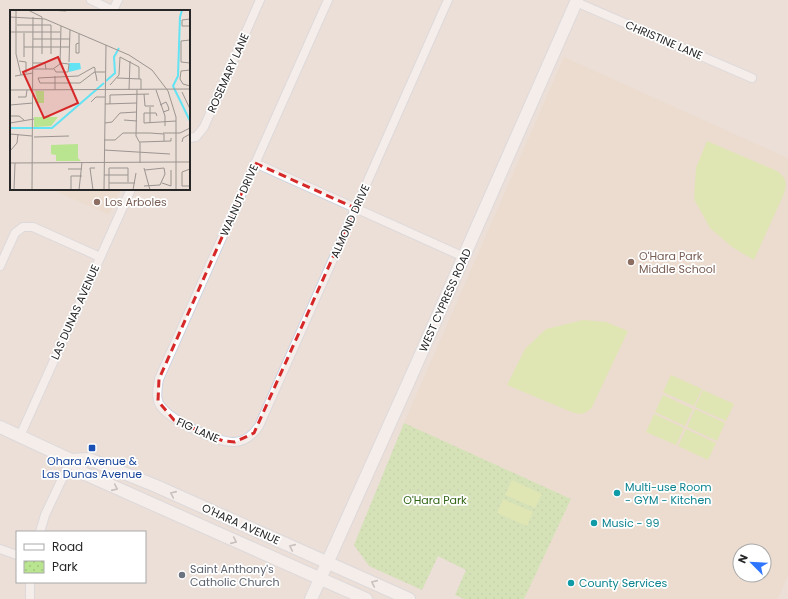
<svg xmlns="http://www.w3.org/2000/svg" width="788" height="599" font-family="Poppins,sans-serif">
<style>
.education{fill:#eedac5;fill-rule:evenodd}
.park{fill:url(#park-dots)}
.pitch{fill:#d2ed8b}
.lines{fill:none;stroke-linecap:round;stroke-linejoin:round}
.street-casing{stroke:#ccd3e1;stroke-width:10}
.secondary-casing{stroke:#ccd3e1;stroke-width:14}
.street{stroke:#fff;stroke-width:8}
.secondary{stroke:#fff;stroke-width:12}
.oneway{stroke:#9e9e9e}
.marked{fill:none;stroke:#d62828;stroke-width:3;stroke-dasharray:8 5;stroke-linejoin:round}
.education-dot{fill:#8d6e63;stroke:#fff;stroke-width:1.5}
.transit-dot{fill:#1a4fb4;stroke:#fff;stroke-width:1.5}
.culture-dot{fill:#0f9aa8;stroke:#fff;stroke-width:1.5}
.worship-dot{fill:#6b7280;stroke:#fff;stroke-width:1.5}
.labels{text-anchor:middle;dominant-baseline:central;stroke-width:3.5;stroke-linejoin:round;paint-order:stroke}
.street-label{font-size:11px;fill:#272727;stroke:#fff}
.education-label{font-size:11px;fill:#785e54;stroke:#fff;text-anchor:start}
.transit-label{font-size:11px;fill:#164399;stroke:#fff}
.culture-label{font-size:11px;fill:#0d838f;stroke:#fff;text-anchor:start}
.park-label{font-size:11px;fill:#326516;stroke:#fff}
.worship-label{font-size:11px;fill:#5b616d;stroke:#fff;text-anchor:start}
.inset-river{fill:none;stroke:#63e3f3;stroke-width:2}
.inset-road{fill:none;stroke:#9d9591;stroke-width:1}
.view{fill:#d62828;fill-opacity:0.15;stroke:#d62828;stroke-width:2}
.inset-edge{fill:none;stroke:#272727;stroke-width:2}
</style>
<defs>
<pattern id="park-dots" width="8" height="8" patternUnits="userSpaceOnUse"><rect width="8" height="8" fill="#bae590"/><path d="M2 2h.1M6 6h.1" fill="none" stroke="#a0c47c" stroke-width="1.8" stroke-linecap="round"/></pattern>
</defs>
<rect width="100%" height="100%" fill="#ebdfd7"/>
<path class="education" d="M564,57l224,101v417l-10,24h-254l47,-100 -167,-76zM740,551h24v24h-24z
M51,189h70l-12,26z"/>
<path class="park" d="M404,423l167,76 -47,100h-60l-9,-4 11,-25 -28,-14 -16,34 -53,-24 -15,-21z"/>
<path class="pitch" d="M707,141l70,30c11,8 10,14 6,25l-29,64 -22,-13 -22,-19 -16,-29 2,-31z
M583,320l23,2 22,9 -36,76c-5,6 -9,8 -18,6l-67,-28 18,-36 21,-20z
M671,375l31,14 -8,17 -31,-14z
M703,390l31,14 -8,17 -31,-14z
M663,395l30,14 -8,17 -30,-14z
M695,409l30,14 -8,18 -30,-14z
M654,414l30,14 -8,17 -30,-13z
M686,429l30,14 -8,17 -30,-14z
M512,480l30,14 -7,14 -30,-13z
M503,499l30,13 -6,14 -30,-13z"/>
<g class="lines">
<g class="street-casing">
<path id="street" d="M91,0l23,11
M328,0l-169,379c-1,7 -3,14 -1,22 5,17 59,42 76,41 11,0 19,-7 25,-16l189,-426
M576,2l176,76
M113,10l5,-10
M189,138l7,-1 8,-10 56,-127
M255,163l209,94
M0,266l15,-33 8,-6h10l67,30
M20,436l111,-247
M40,532l5,-17 26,-55
M0,549l17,6
M30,582v17"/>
</g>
<g class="secondary-casing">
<path id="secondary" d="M0,427l71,33 12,13 283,126
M71,460l18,-1 67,27 253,113
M311,599l98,-218 168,-381"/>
</g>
<use href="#street" class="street"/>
<use href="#secondary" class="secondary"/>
</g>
<defs><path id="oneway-chevron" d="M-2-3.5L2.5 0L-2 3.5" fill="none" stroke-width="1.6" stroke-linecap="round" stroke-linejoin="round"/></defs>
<g class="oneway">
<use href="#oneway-chevron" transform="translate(115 488) rotate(24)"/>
<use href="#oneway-chevron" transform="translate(173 494) rotate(-156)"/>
<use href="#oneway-chevron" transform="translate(234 541) rotate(24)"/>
<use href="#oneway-chevron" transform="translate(292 547) rotate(-156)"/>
<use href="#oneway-chevron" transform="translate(374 583) rotate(-156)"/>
</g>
<path d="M0 0H788V599H0ZM255,163l100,45 -101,225 -19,9 -12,-1 -49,-21 -16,-19 1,-22z" fill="#ebdfd7" fill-opacity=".55" fill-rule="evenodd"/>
<path class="marked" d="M255,163l100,45 -101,225 -19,9 -12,-1 -49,-21 -16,-19 1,-22z"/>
<g class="education-dot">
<circle cx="97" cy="202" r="4"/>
<circle cx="631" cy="262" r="4"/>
</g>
<rect class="transit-dot" x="88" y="444" width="8" height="8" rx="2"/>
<g class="culture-dot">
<circle cx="617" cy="493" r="4"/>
<circle cx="594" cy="523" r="4"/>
<circle cx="571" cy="583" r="4"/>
</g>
<circle class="worship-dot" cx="182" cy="575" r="4"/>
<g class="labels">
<g class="street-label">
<text transform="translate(664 40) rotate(23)">CHRISTINE LANE</text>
<text transform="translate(228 73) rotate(-66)">ROSEMARY LANE</text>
<text transform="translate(239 200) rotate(-66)">WALNUT DRIVE</text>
<text transform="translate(350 221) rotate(-66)">ALMOND DRIVE</text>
<text transform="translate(445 300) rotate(-66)">WEST CYPRESS ROAD</text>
<text transform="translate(75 312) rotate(-66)">LAS DUNAS AVENUE</text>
<text transform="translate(198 430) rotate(24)">FIG LANE</text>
<text transform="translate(241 524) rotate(24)">O'HARA AVENUE</text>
</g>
<g class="education-label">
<text x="105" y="202">Los Arboles</text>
<text x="639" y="256">O'Hara Park<tspan x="639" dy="13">Middle School</tspan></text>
</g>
<g class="transit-label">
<text x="92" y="461">Ohara Avenue &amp;<tspan x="92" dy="13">Las Dunas Avenue</tspan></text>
</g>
<g class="culture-label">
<text x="625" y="487">Multi-use Room<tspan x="625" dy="13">- GYM - Kitchen</tspan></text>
<text x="602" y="523">Music - 99</text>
<text x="579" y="583">County Services</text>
</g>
<g class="park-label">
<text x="435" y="500">O'Hara Park</text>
</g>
<g class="worship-label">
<text x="190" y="569">Saint Anthony's<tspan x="190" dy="13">Catholic Church</tspan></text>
</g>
</g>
<g transform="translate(10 10)">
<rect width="180" height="180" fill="#ebdfd7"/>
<path d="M25,81h9v12h-9l2,-5zM24,107h24l-7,9 -17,1zM68,134v14l3,3h-25v-6l-5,-1v-9z" fill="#bae590"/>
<path d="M59,53h11l1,6 -12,3z" fill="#63e3f3"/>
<path class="inset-river" d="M172,0l-2,7 -2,59 -5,10 17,35M96,71l9,-8 -1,-16 5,-9M0,118h42l52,-45"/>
<path class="inset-road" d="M6,0v44l5,21M18,0l14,7v37M39,0l17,1M0,7l35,2 84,36 23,15 16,21 8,26v73M180,9l-8,1v6h8M7,15h34M41,15v29M0,22h50M23,29h37M180,30l-9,1v21l9,1M14,37h45M69,43v-19M69,43h-3v-9l3,-1M14,47v-24M9,51l7,1v11M59,52l1,-32M23,53h12l1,6M23,59h20l7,-5 1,-38M44,59l2,3h12l1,-8 -9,-1M180,60l-9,1 -1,8 3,5 7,2M5,66l18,-3M107,68l24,1v11M87,71l-1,-6 -1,-3v-4l-1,-1 -16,9 -40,2 2,5h40l13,-10 2,-1h10M100,75l9,-10 1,-18 19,10v12M0,80l180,-1M45,80v-14M119,80l1,-29M127,80l-1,46 4,7v20M146,80l9,26v10M172,82l8,17M134,84l1,12h9M8,87h8l1,-7M81,92l5,-5h9M95,94l32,-1M100,94v-9l39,-1M0,95l23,-2M150,95l6,-3 2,4 1,4 -6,2M0,106h9l5,4M147,106l-1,-3h-12v10l32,-2M114,110l13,1M0,113l24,-4M95,113l7,-1 8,-9 17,-1M140,113v-16M153,123h17l10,-5M0,124l22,2M24,127l35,-1M94,130h11l8,-7h27l14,1v7M130,132l31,-1v-3M172,132l1,-4 7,-4M94,140l66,4M0,141l7,-8 1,-9M166,152h14M0,153l166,-1M134,158l6,22M58,159h14M180,159l-8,3v14h8M94,165h24M99,173h26M152,173l9,3v-16M134,176l16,-1 5,-11 -1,-6 -19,2M4,180l1,-27M22,180l1,-173M61,180v-14h11M69,180l3,-28M83,180l-3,-22h5M94,180l2,-145M99,180v-22h19v14M102,180h21l3,-17"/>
<path class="view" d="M48,47l20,46 -34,15 -21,-46z"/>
<rect width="180" height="180" class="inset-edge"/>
</g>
<rect x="16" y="531" width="130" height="52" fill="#ffffff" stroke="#a9a9a9"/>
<rect x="24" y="544" width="20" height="6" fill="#ffffff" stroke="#a9a9a9"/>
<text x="52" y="551" font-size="12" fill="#272727">Road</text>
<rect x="24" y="561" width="20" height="12" fill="url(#park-dots)" stroke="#a9a9a9"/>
<text x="52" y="571" font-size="12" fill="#272727">Park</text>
<g transform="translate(752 563) rotate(294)"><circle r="19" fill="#ffffff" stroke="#a9a9a9"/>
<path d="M0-3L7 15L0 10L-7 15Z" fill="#2f76ff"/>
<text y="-6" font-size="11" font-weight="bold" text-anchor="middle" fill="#272727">N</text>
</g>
</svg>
